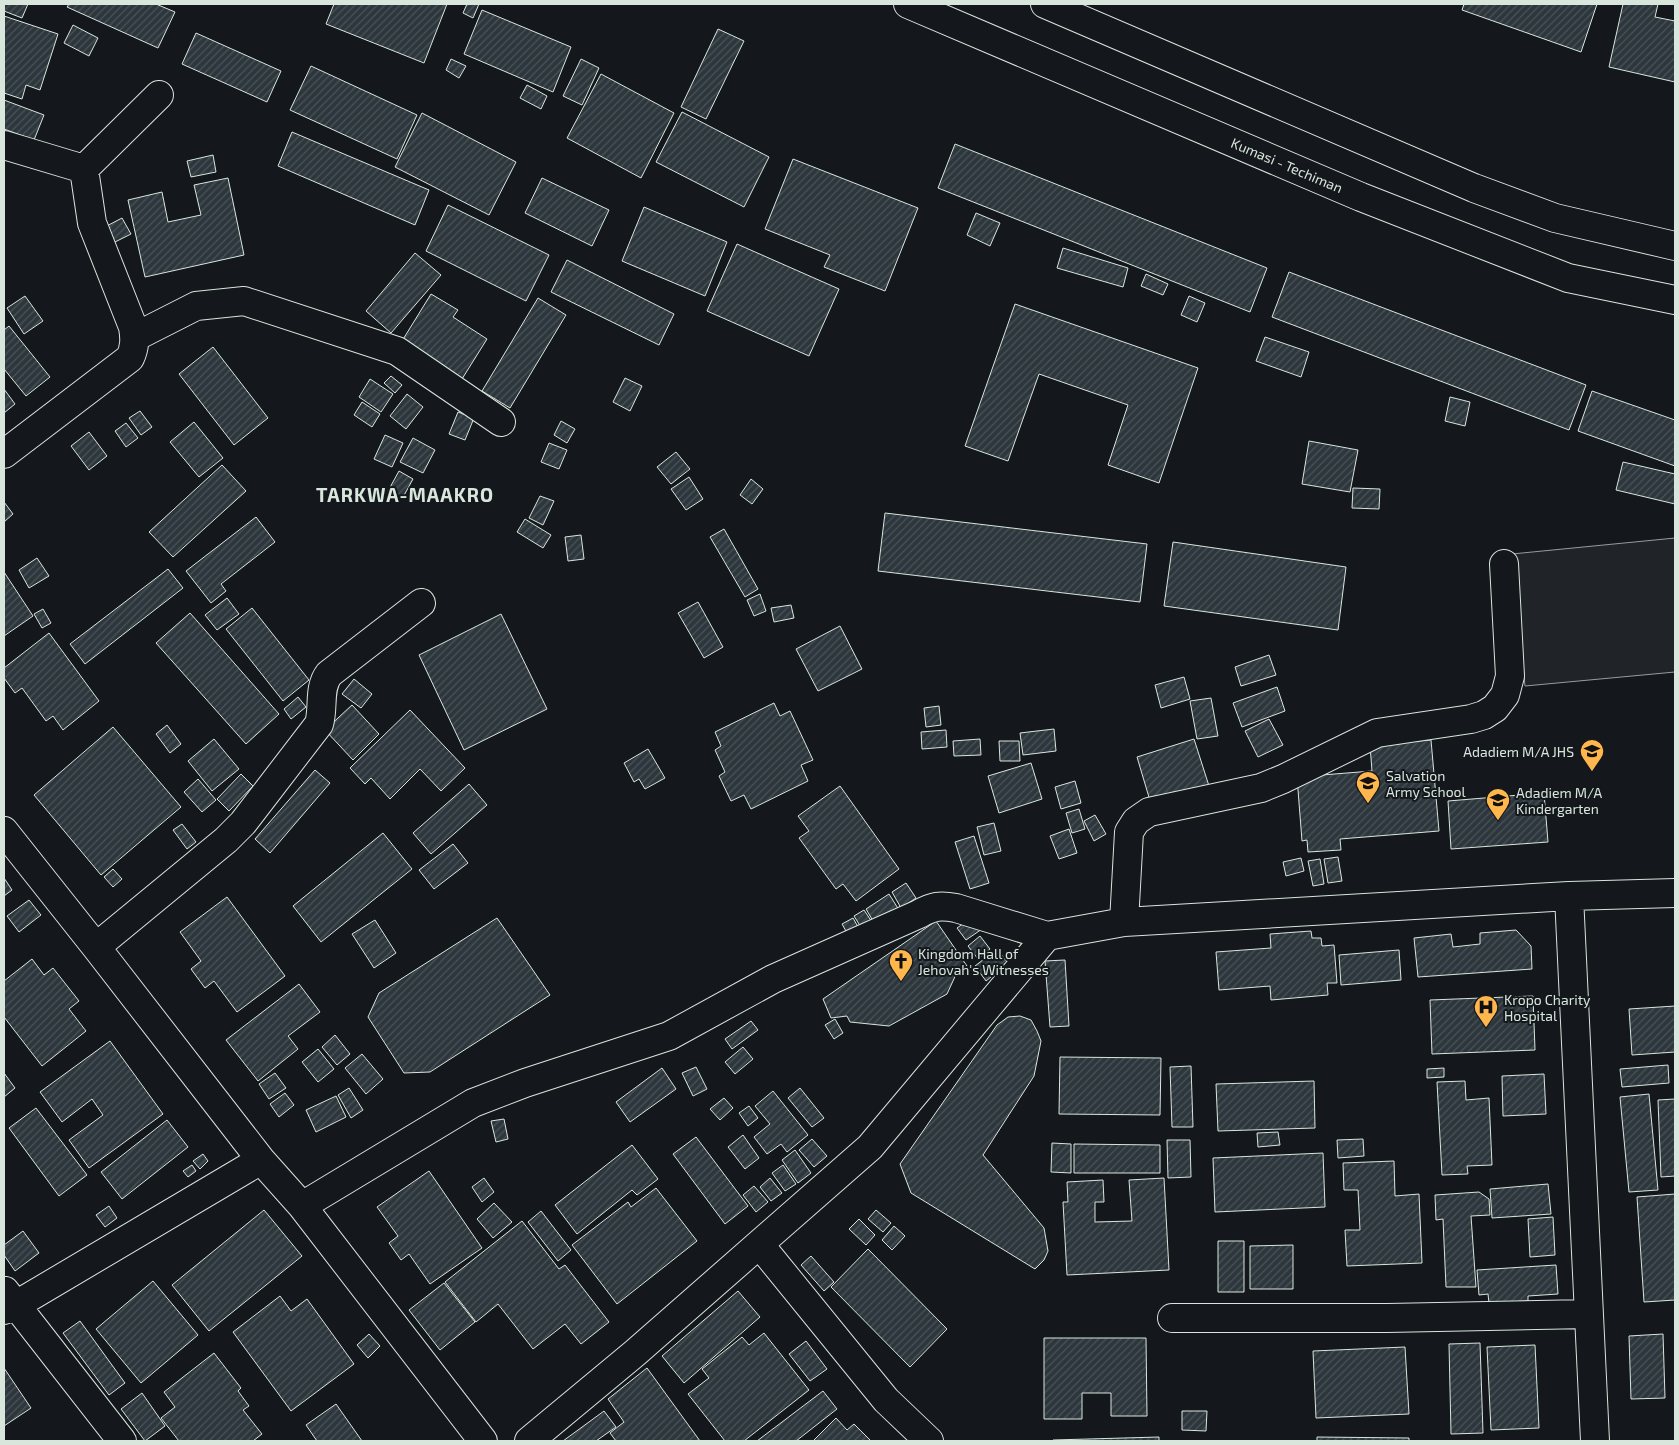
<svg xmlns="http://www.w3.org/2000/svg" width="1679" height="1445" font-family="'Exo 2',sans-serif">
<style>
.pitch{fill:#202428;stroke:#939e99}
.building{fill:url(#building-hatch);stroke:#d8e6dc}
.lines{fill:none;stroke-linecap:round;stroke-linejoin:round}
.minor-casing{stroke:#d8e6dc;stroke-width:30}
.trunk-casing{stroke:#d8e6dc;stroke-width:30}
.minor{stroke:#14181c;stroke-width:28}
.trunk{stroke:#14181c;stroke-width:28}
.labels{text-anchor:middle;dominant-baseline:central;stroke-width:4;stroke-linejoin:round;paint-order:stroke}
.street-label{font-size:14px;fill:#d8e6dc;stroke:#14181c}
.poi-label{font-size:14px;fill:#d8e6dc;stroke:#14181c;text-anchor:start}
.district-label{font-size:19px;font-weight:bold;letter-spacing:1px;fill:#d8e6dc;stroke:#14181c}
</style>
<defs>
<pattern id="building-hatch" width="6" height="6" patternUnits="userSpaceOnUse" patternTransform="scale(1.25)"><rect width="6" height="6" fill="#2c363c"/><path d="M-1 1l2-2M0 6l6-6M5 7l2-2" fill="none" stroke="#4a5358"/></pattern>
</defs>
<rect width="100%" height="100%" fill="#14181c"/>
<path class="pitch" d="M1675,538v134l-150,14 -13,-132z"/>
<path class="building" d="M4,4h24l-6,14 -18,-7z
M69,4h87l19,8 -17,36 -91,-41z
M334,4h113l-23,59 -98,-39z
M467,4h12l-6,14 -10,-5z
M1464,4h133l-16,48 -119,-42z
M1623,4h35l-3,13 20,4v61l-66,-15z
M482,10l89,37 -18,45 -89,-38z
M4,16l54,18 -18,56 -14,-5 -4,14 -18,-6z
M73,25l25,13 -9,18 -25,-13z
M718,29l26,12 -38,78 -25,-12z
M196,33l85,38 -14,31 -85,-38z
M451,59l15,7 -7,12 -13,-8z
M581,59l18,9 -17,37 -19,-9z
M311,66l106,49 -20,44 -107,-49z
M601,74l73,39 -33,65 -74,-40z
M527,85l20,11 -6,13 -21,-11z
M4,100l40,15 -10,25 -30,-11z
M682,112l87,45 -25,50 -88,-45z
M422,113l94,49 -27,53 -94,-48z
M292,132l137,58 -14,35 -137,-59z
M955,144l312,124 -17,44 -312,-124z
M213,155l3,17 -25,5 -4,-16z
M793,159l125,49 -33,83 -61,-24 6,-12 -65,-26z
M228,178l16,77 -99,22 -17,-77 34,-8 6,30 33,-7 -7,-30z
M542,178l67,32 -17,36 -67,-33z
M448,205l101,50 -23,46 -100,-50z
M644,207l83,35 -22,54 -83,-35z
M976,213l24,10 -10,23 -23,-11z
M122,218l9,16 -20,10 -8,-16z
M737,244l102,45 -30,67 -102,-45z
M1063,248l65,20 -5,19 -66,-19z
M415,253l26,22 -50,58 -25,-22z
M567,260l107,54 -15,31 -108,-53z
M1289,272l297,113 -17,45 -297,-113z
M1146,274l22,10 -5,11 -22,-9z
M431,294l27,16 -5,7 34,22 -25,40 -60,-38z
M25,296l18,25 -19,13 -17,-26z
M1189,296l16,7 -8,19 -16,-7z
M538,298l28,17 -56,93 -28,-17z
M1015,304l183,64 -39,115 -51,-18 20,-60 -89,-31 -31,87 -43,-15z
M9,326l41,51 -24,19 -22,-27v-39z
M1265,337l44,15 -8,25 -45,-16z
M213,347l55,71 -34,27 -55,-71z
M391,376l11,9 -7,8 -11,-10z
M625,378l17,8 -12,25 -17,-9z
M370,379l23,15 -12,18 -22,-15z
M4,389l11,15 -11,9z
M1592,391l83,29v46l-97,-35z
M407,394l16,13 -17,22 -16,-13z
M1450,397l20,5 -5,24 -20,-5z
M362,402l18,12 -8,13 -18,-12z
M140,411l12,16 -11,8 -12,-17z
M458,412l16,6 -9,22 -16,-6z
M561,421l14,8 -8,14 -13,-8z
M194,422l29,36 -24,19 -29,-35z
M126,423l12,15 -12,9 -11,-16z
M89,432l18,24 -18,14 -18,-24z
M385,435l18,8 -11,24 -18,-8z
M413,438l22,12 -12,23 -23,-11z
M1309,441l49,9 -8,42 -48,-8z
M549,443l18,7 -8,19 -18,-7z
M676,452l14,17 -19,15 -14,-17z
M1623,462l52,12v30l-59,-14z
M222,465l24,26 -73,66 -24,-25z
M399,471l14,8 -11,20 -14,-8z
M689,477l14,22 -17,11 -15,-21z
M751,479l12,10 -11,15 -12,-9z
M1353,488l27,1 -1,20 -27,-1z
M540,496l14,5 -11,24 -14,-7z
M4,502l9,12 -9,8z
M885,513l262,31 -7,58 -262,-31z
M256,517l19,25 -54,42 5,7 -15,12 -25,-32z
M525,519l26,16 -8,13 -26,-16z
M724,529l34,60 -13,8 -35,-60z
M581,535l3,24 -16,2 -3,-24z
M1173,542l173,25 -8,63 -174,-24z
M37,558l12,18 -20,12 -10,-18z
M168,569l15,19 -98,76 -15,-20z
M4,572l29,44 -29,20z
M760,594l6,17 -12,5 -7,-16z
M227,598l12,16 -22,16 -12,-15z
M698,602l25,45 -19,11 -26,-45z
M791,605l3,13 -20,4 -3,-14z
M252,608l57,72 -26,21 -57,-72z
M43,609l8,14 -9,5 -8,-14z
M190,613l89,101 -33,30 -90,-101z
M501,614l46,95 -83,41 -45,-95z
M840,626l22,43 -44,22 -22,-42z
M49,633l50,68 -36,29 -10,-14 -7,5 -24,-33 -7,5 -11,-15v-10z
M1269,655l7,20 -35,11 -6,-19z
M1184,677l6,22 -29,9 -6,-23z
M354,679l18,15 -11,14 -19,-14z
M1277,687l8,24 -43,16 -9,-24z
M298,697l8,10 -15,12 -7,-10z
M1211,698l7,38 -21,3 -7,-38z
M774,703l6,13 10,-5 23,49 -12,5 7,16 -57,28 -7,-14 -13,6 -12,-25 6,-4 -10,-22 6,-4 -6,-14z
M352,705l27,29 -26,26 -28,-30z
M939,706l2,19 -15,2 -2,-19z
M410,710l55,58 -24,23 -21,-22 -30,30 -19,-21 -6,6 -15,-16z
M1269,719l14,26 -25,12 -13,-26z
M167,725l14,19 -11,9 -14,-19z
M113,727l68,80 -80,68 -67,-80z
M1054,729l2,22 -33,4 -3,-22z
M946,730l1,17 -25,2 -1,-17z
M214,739l25,30 -27,22 -24,-30z
M980,739l1,16 -27,1 -1,-15z
M1194,739l15,47 -58,18 -14,-47z
M1431,740l8,91 -99,8 1,11 -33,2 -1,-12 -5,1 -5,-64 75,-6 -2,-26z
M999,741h20l1,20h-20z
M648,749l17,29 -20,11 -6,-10 -5,3 -10,-19z
M1031,763l11,36 -43,14 -11,-37z
M315,770l15,13 -60,70 -15,-14z
M241,774l12,12 -24,25 -12,-12z
M198,779l18,21 -14,12 -18,-20z
M1075,781l6,22 -20,6 -6,-22z
M469,784l18,21 -56,49 -18,-21z
M840,786l59,83 -43,32 -13,-17 -7,5 -37,-51 10,-7 -11,-15z
M1544,793l4,49 -97,7 -3,-48z
M1079,809l6,20 -13,4 -6,-20z
M1095,815l11,19 -12,7 -10,-20z
M994,823l7,28 -17,4 -7,-28z
M182,824l14,18 -9,7 -14,-19z
M1069,829l8,24 -18,6 -9,-23z
M383,833l29,36 -91,73 -28,-36z
M974,836l15,47 -19,6 -15,-47z
M453,844l15,19 -34,26 -15,-19z
M1338,857l4,24 -14,2 -4,-24z
M1301,858l3,13 -18,5 -3,-14z
M1320,859l4,25 -11,2 -5,-25z
M113,869l9,10 -9,8 -9,-10z
M4,878l8,12 -8,6z
M906,883l10,15 -15,10 -9,-16z
M889,894l10,16 -23,16 -10,-17z
M227,897l58,79 -48,36 -23,-31 -9,7 -14,-19 10,-8 -21,-29z
M29,900l12,15 -22,17 -12,-16z
M864,910l10,15 -10,7 -10,-16z
M973,917l9,12 -16,11 -9,-12z
M497,918l53,77 -120,77 -26,1 -36,-56 11,-24z
M853,918l9,16 -11,6 -9,-16z
M375,920l21,33 -22,15 -22,-34z
M936,921l31,45 -9,4 -11,24 -58,32 -39,-4 -3,-6 -16,2 -8,-19z
M1516,930l15,16 1,23 -114,8 -4,-39 37,-4 2,13 27,-3v-11z
M1311,931l1,7h9l1,8 12,-1 3,38h-10l1,12 -57,5 -1,-14 -51,4 -3,-38 55,-4 -1,-14z
M980,936l10,13 -12,10 -10,-13z
M997,949l11,14 -22,18 -11,-15z
M1399,950l2,30 -60,5 -2,-30z
M32,959l12,16 9,-7 26,33 -10,8 17,22 -44,35 -38,-49v-36z
M1065,960l4,66 -19,1 -5,-66z
M299,984l21,28 -32,24 10,13 -40,32 -32,-41z
M1533,996l2,54 -103,4 -2,-54z
M1675,1006v46l-43,3 -3,-46z
M1020,1016l11,4 6,11 4,10 -7,35 -51,79 61,73 4,23 -4,9 -9,9 -124,-76 -11,-29 97,-139 11,-8z
M835,1019l8,14 -9,6 -9,-14z
M751,1021l7,9 -26,19 -7,-10z
M335,1035l15,19 -13,11 -15,-18z
M110,1041l53,73 -74,54 -20,-28 34,-25 -11,-16 -30,23 -22,-30z
M743,1047l10,12 -18,15 -10,-12z
M318,1049l16,20 -16,13 -16,-20z
M362,1054l21,25 -17,15 -21,-26z
M1060,1057l101,1 -1,57 -101,-1z
M1668,1065l1,18 -47,4 -2,-18z
M1191,1066l2,61h-21l-2,-60z
M696,1067l11,22 -14,7 -11,-23z
M662,1068l14,21 -46,33 -14,-20z
M1444,1068v9l-17,1v-9z
M4,1073l11,15 -11,9z
M275,1073l11,15 -17,11 -10,-15z
M1544,1074l2,40 -43,2 -1,-40z
M1314,1081l1,47 -97,3 -2,-47z
M1465,1081l1,19 23,-2 3,67 -25,1 1,8 -26,1 -5,-93z
M349,1088l14,22 -12,8 -13,-23z
M800,1088l24,30 -12,9 -24,-29z
M773,1091l35,44 -21,17 -6,-8 -14,10 -13,-17 16,-13 -15,-18z
M285,1093l9,12 -15,12 -9,-13z
M1649,1094l9,96 -29,2 -9,-95z
M336,1096l10,21 -30,15 -10,-22z
M724,1098l9,10 -13,12 -10,-11z
M1675,1099v77l-14,1 -3,-77z
M749,1106l9,12 -10,8 -9,-13z
M36,1108l51,67 -28,21 -50,-68z
M504,1119l4,20 -12,3 -5,-21z
M167,1120l21,27 -66,52 -21,-27z
M1278,1132l2,13 -22,2 -1,-14z
M743,1135l16,23 -14,11 -17,-22z
M696,1137l52,69 -23,18 -52,-70z
M812,1139l15,17 -13,11 -15,-17z
M1363,1139l1,17 -26,2 -1,-18z
M1167,1140h23l1,37 -23,1z
M1052,1143l19,1v29l-20,-1z
M1074,1144l86,1v28h-86z
M632,1145l26,34 -21,16 -5,-5 -55,44 -22,-29z
M795,1150l16,23 -13,10 -16,-23z
M1323,1153l2,54 -110,5 -2,-54z
M203,1154l5,7 -8,8 -7,-8z
M1394,1161l1,35 24,-2 3,69 -75,3 -2,-36h15l-2,-40h-14l-1,-27z
M192,1165l4,6 -8,6 -5,-6z
M783,1165l13,19 -11,7 -13,-18z
M429,1171l53,77 -52,36 -21,-30 -8,6 -12,-17 9,-7 -21,-29z
M484,1178l10,14 -12,10 -10,-15z
M770,1178l12,15 -11,8 -11,-14z
M1164,1178l5,92 -102,5 -4,-73h5l-1,-20 36,-2 1,22h-9v20l37,-1 -3,-41z
M1548,1184l3,30 -59,4 -2,-29z
M754,1186l14,16 -12,10 -13,-17z
M656,1188l41,53 -80,63 -45,-59 56,-43 3,5z
M1479,1192l10,7 1,16 -19,1 5,71h-30l-3,-68 -7,1 -1,-25z
M1675,1194v106l-31,2 -7,-105z
M494,1203l18,19 -19,16 -16,-19z
M109,1206l8,12 -12,9 -9,-12z
M264,1210l38,46 -93,75 -37,-46z
M876,1210l15,13 -8,9 -15,-13z
M541,1211l30,39 -13,11 -30,-39z
M1553,1217l2,38 -25,2 -2,-38z
M859,1219l16,16 -9,10 -17,-16z
M522,1221l37,48 6,-4 44,57 -28,22 -16,-20 -32,25 -35,-45 -22,18 -31,-40z
M894,1226l11,10 -13,14 -10,-10z
M23,1231l16,22 -24,18 -11,-16v-10z
M1218,1241h26v51h-26z
M1293,1245v44h-43v-43z
M868,1249l79,80 -37,38 -79,-80z
M811,1256l23,26 -10,9 -23,-26z
M1556,1265l2,29 -30,2v5l-39,2 -1,-9 -9,1 -2,-25z
M153,1281l45,54 -57,48 -45,-54z
M444,1283l31,39 -35,28 -31,-40z
M738,1291l22,26 -76,66 -22,-27z
M280,1296l11,15 16,-12 47,65 -63,47 -58,-79z
M80,1321l45,62 -16,12 -46,-62z
M764,1333l45,57 -65,51h-19l-37,-47 21,-16 -7,-9 40,-32 7,8z
M369,1334l11,12 -12,12 -11,-13z
M1663,1334l2,64 -34,1 -2,-63z
M1044,1338h102l1,78h-36v-23h-29v26h-38z
M806,1341l21,28 -17,12 -21,-27z
M1480,1343l3,90 -32,1 -2,-90z
M1535,1345l4,83 -48,2 -4,-83z
M1405,1347l4,67 -93,4 -3,-67z
M214,1353l27,35 -3,3 11,15 -6,4 19,24 -9,7h-74l-18,-23 14,-11 -11,-15z
M4,1368l27,40 -27,18z
M647,1368l53,73h-84l-6,-8 14,-11 -16,-23z
M823,1391l14,18 -41,32h-39z
M142,1393l23,33 -20,15 -24,-32z
M336,1404l26,37h-45l-11,-16z
M604,1411l12,16 -20,14h-33z
M1182,1411h25l-1,20 -24,-1z
M836,1418l11,12 7,-6 17,17h-58z
M1159,1437v4h-106v-1z
M1317,1437l92,1v3h-92z"/>
<g class="lines">
<g class="minor-casing">
<path id="minor" d="M4,145l80,24 75,-74
M135,337l61,-31 48,-5 153,50 104,71
M4,454l126,-96c5,-11 5,-19 3,-31l-41,-104 -8,-54
M4,831l92,116 165,213 41,46 181,235
M1569,896l26,545
M1124,922l5,-90 7,-11 13,-9 112,-24 22,-9 94,-46 94,-14 13,-4 11,-7 10,-13 5,-19 -6,-112
M96,947l130,-107 17,-17 76,-99c5,-16 -1,-36 10,-50l92,-71
M302,1206l171,-103 52,-20 144,-47 104,-57 146,-65c14,-8 21,-9 37,-6l91,28
M760,1245l126,155 43,41
M5,1291l117,150
M4,1310l12,-5 245,-145
M1172,1318h215l201,-4
M529,1441l106,-88 235,-206 177,-211 77,-14 445,-26 106,-3"/>
</g>
<g class="trunk-casing">
<path id="trunk" d="M908,4l453,193 207,81 107,22
M1045,4l429,184 81,30 120,28"/>
</g>
<use href="#minor" class="minor"/>
<use href="#trunk" class="trunk"/>
</g>
<defs>
<g id="school-pin" transform="scale(1.25)"><path d="M0 17L-7.5 6A9.5 9.5 0 1 1 7.5 6Z" fill="#ffb74d" stroke="#14181c"/><path d="M0-5L7-2L0 1L-7-2ZM-4 1L0 2.5L4 1V4Q0 6-4 4Z" fill="#111"/></g>
<g id="church-pin" transform="scale(1.25)"><path d="M0 17L-7.5 6A9.5 9.5 0 1 1 7.5 6Z" fill="#ffb74d" stroke="#14181c"/><path d="M-1.2-6h2.4v3.5h3.3v2.4h-3.3V6h-2.4V-.1h-3.3v-2.4h3.3Z" fill="#111"/></g>
<g id="hospital-pin" transform="scale(1.25)"><path d="M0 17L-7.5 6A9.5 9.5 0 1 1 7.5 6Z" fill="#ffb74d" stroke="#14181c"/><path d="M-5-5h3v3.5h4V-5h3V5h-3V1.5h-4V5h-3Z" fill="#111"/></g>
</defs>
<g fill-rule="evenodd">
<use href="#school-pin" x="1592" y="751"/>
<use href="#school-pin" x="1368" y="783"/>
<use href="#school-pin" x="1498" y="800"/>
<use href="#church-pin" x="901" y="961"/>
<use href="#hospital-pin" x="1486" y="1007"/>
</g>
<g class="labels">
<g class="street-label">
<text transform="translate(1287 165) rotate(23)">Kumasi - Techiman</text>
</g>
<g class="poi-label">
<text x="1574" y="751" text-anchor="end">Adadiem M/A JHS</text>
<text x="1386" y="775">Salvation<tspan x="1386" dy="16">Army School</tspan></text>
<text x="1516" y="792">Adadiem M/A<tspan x="1516" dy="16">Kindergarten</tspan></text>
<text x="918" y="953">Kingdom Hall of<tspan x="918" dy="16">Jehovah's Witnesses</tspan></text>
<text x="1504" y="999">Kropo Charity<tspan x="1504" dy="16">Hospital</tspan></text>
</g>
<g class="district-label">
<text x="405" y="494">TARKWA-MAAKRO</text>
</g>
</g>
<rect width="1679" height="1445" fill="none" stroke="#d8e6dc" stroke-width="10"/>
</svg>
